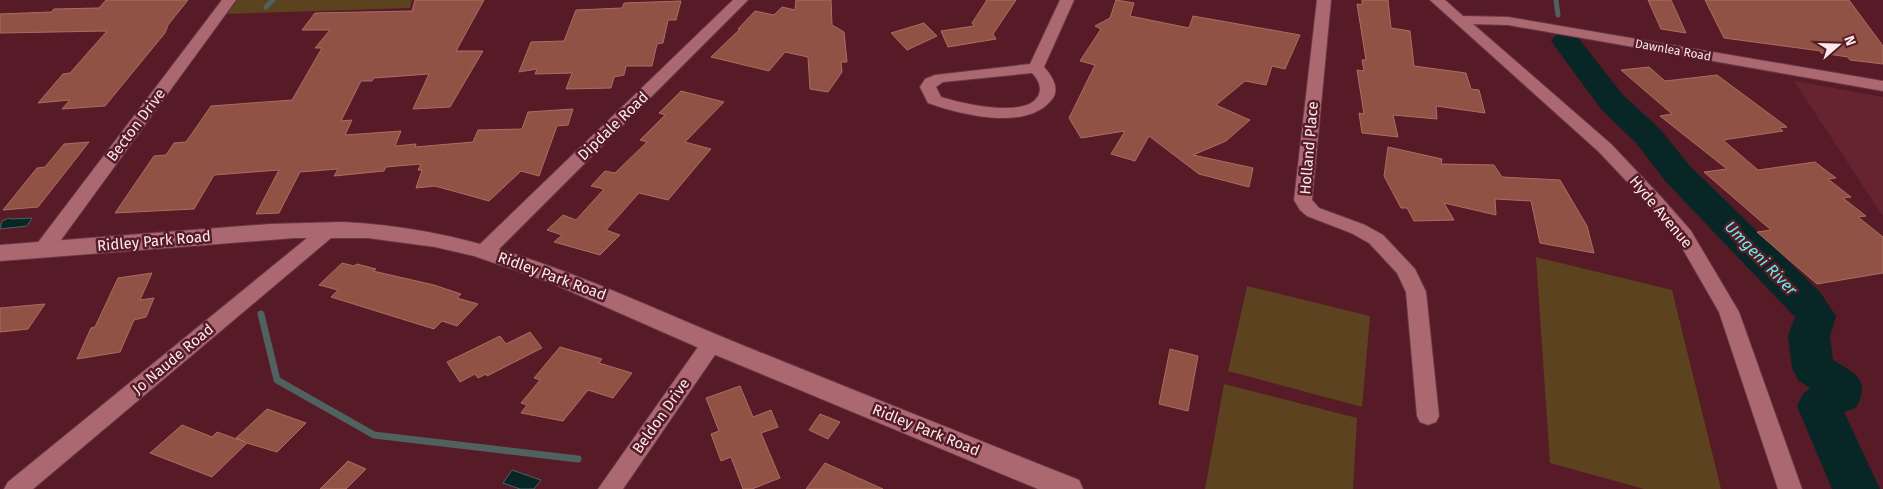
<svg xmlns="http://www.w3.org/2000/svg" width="1883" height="489" font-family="'Fira Sans',sans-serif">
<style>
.built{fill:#662431}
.green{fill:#5c421f}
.water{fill:#072625;stroke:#506160}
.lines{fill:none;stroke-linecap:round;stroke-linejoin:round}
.stream-far1{stroke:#506160;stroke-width:5}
.stream{stroke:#506160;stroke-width:7}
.river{fill:#072625;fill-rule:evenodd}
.building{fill:#915246;stroke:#ae6c60}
.minor-casing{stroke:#673844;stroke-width:2}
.tertiary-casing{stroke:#673844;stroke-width:2}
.minor{fill:#ab6871;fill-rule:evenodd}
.tertiary{fill:#ab6871;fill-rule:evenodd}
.labels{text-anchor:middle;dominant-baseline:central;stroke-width:5;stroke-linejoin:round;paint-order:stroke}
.far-street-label{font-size:12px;fill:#faeaeb;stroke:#561b27}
.street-label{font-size:15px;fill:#faeaeb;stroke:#561b27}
.water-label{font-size:16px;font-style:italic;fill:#65eee8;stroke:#561b27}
</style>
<rect width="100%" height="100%" fill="#561b27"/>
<path class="built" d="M1794,81l89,16v119z"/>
<path class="green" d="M237,0h175l-2,8 -183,6z
M1536,257l136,33 49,199h-77l-94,-26z
M1247,286l123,30 -8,91 -134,-36z
M1224,384l133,34 -4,71h-148z"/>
<path class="water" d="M9,218l2,1 21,-1 -5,8 -27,3 2,-8z
M512,470l29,10 -7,9h-14l-17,-6z"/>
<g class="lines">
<path class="stream-far1" d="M1556,0l2,15
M266,7l7,-7"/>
<path class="stream" d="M261,314l16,66 97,55 204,24"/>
<path class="river" d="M1566,32l10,3 47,60 37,34 30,37 130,126 16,24 -6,20 3,24c22,13 38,20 23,48l-12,4 36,77h-48l-35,-83 6,-12 7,-6 -12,-8 -6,-12 -4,-32 7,-19 -129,-135 -30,-39 -35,-34 -50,-68 5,-6z"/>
</g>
<path class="building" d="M106,0h82l-20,25 -3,8 -60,73 -43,3 8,-9 -32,3 25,-29 7,-1 37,-42 -107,2v-19l51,-2 3,-3 45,-1z
M415,0h69l-28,51h27l-33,56 -37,2 16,-35 -55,4 -2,3h-11l-20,40 11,-1 -7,15 56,-4 -6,15 21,-2 -1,3 58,-5 5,-12 44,-1 6,-17 45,-3 -5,16 -11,1 -18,50 -18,-5 -32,30 -54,-15 -19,2 6,-18h-4l3,-6 -35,3 -2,4 -50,5 4,-7 -38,3 -21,41 -23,1 23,-44 -65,5 -20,34 -79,4 39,-57 12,-1 8,-12 12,-1 25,-36 81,-6 30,-52h-7l15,-18h-28l13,-17 97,-2z
M796,0h35l1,25 12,7 3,30h-6l1,10 -14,20 -18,-3 -2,-32 -23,-5 -16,19 -58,-14 29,-28h-2l17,-18 19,4 8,-8 13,3z
M987,0h29l-23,34 3,5 -48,8 -7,-16 33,-5 -2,-3z
M1116,0l18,3 -4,13 59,12 4,-12 107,19 -15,34 -13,-3 -6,19 -21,-4 -29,24 34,15 -24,21 -33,14 60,13 -4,19 -50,-13 -50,-38 -14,25 -24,-7 14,-23 -44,7 -12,-20 26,-53 -15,-4 21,-32 -6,-3 15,-8z
M1362,0h26l3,28 19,3 4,35 52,7 5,16 8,1 6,23 -49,-7 1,13 -44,-4 5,22 -36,-4 -3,-20 5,1 -7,-44 7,1 -2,-11h4l-9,-56 5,1z
M1648,0h23l15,33 -25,-4z
M1705,0h144l34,46v18l-33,-4 -2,-3 -27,-4v-2l-97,-13z
M681,1l-5,19h-8l-5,23 -6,1 -5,22h-26l-2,9 -10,2 -3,11 -45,1 6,-16 -37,1 2,-5 -18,3 12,-30 33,-1 12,-31 46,-2 2,-5z
M924,23l13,13 -30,14 -16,-17z
M1649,67l16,14 52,-6 70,52 -8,1 4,3 -60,9 35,30 57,-8 21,16 -8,1 23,18 -8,1 23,18 -8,1 25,20v36l-66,11 -60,-52 14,-2 -67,-58 23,-3 -67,-53 12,-2 -51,-44z
M681,91l43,11 -39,40 26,7 -43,51 -29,-7 -33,37 14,5 -20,20 -46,-13 8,-7 -15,-5 16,-15 13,5 28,-31 -13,-3 14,-15 10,2 32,-31 -7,-2 25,-25 -6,-2z
M89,142l-51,65 -35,3 34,-42 8,-1 19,-23z
M1388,147l54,12 -1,5 53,1 8,12 58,3 27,46 7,27 -54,-10 -9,-42 -36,-2 1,16 -52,-12 10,17 -40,1 -7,-13h-6l-17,-32z
M342,263l12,3 3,-2 19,5 -3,2 61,14 27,9 -4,4 21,6 -21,22 -15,-5 -8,8 -103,-32 7,-7 -19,-5z
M152,273l-12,27 14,-2 -8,19 -12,3 -14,32 -43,7 14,-31 4,-1 23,-49z
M45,304l-17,25 -28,3v-24z
M530,332l12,16 -55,28 -1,-2 -8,4 -3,-4 -15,8 -13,-20 53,-26 6,8z
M560,347l42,12 -3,4 33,10 -19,25 -25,-8 -25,31 -42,-8 6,-8 -6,-2 19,-23 -6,-2z
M1170,349l28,7 -10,55 -29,-7z
M740,386l13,31 18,-7 7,17 -17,6 19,45 -28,11h-9l-12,-32 -10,4 -10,-27 8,-3 -13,-33z
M267,409l39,14 -29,29 -30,-9 -35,34 -62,-24 32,-28 30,12 5,-5 28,10 -9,-4z
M820,414l20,8 -12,17 -19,-9z
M348,461l18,8 -20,20h-26z
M825,463l58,26h-77z"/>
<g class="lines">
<g class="minor-casing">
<path id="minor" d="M222,0h14l-186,255 -7,1 -7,-1 -2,-5 2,-5z
M733,0h15l-256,256 -7,1 -7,-1 -2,-5 2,-5z
M1060,0h14l-30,67c7,8 16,20 9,31 -24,34 -91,17 -125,5l-8,-16 5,-8 10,-4 95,-11zM1032,73c5,5 10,13 7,21 -10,26 -79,9 -98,3l-5,-10 7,-5z
M1317,0h14l-19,200 7,8 46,17 18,10 32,34 11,23 13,124 -3,6 -8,3 -8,-3 -3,-6 -11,-124 -9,-19 -28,-30 -18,-10 -44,-17 -7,-6 -6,-10z
M1430,0h15l18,16 45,1 375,64v10l-375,-66 -35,-1 138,120 52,55 28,32 48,81 63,177h-24l-59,-177 -42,-73 -26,-32 -52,-55z
M330,223l7,2 2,4 -2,4 -304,256h-29l4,-7 315,-257z
M712,335l7,2 3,6 -3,6 -96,140h-25l107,-152z"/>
</g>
<g class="tertiary-casing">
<path id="tertiary" d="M343,222c144,7 252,62 382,116 117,48 236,95 354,142l4,9h-45l-332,-138 -157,-69 -75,-26 -39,-9 -67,-9h-74l-294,23v-16l270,-21z"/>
</g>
<use href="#minor" class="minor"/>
<use href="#tertiary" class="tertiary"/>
</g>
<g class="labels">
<g class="far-street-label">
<text transform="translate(1673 50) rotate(10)">Dawnlea Road</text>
</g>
<g class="street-label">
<text transform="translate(136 125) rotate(-53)">Becton Drive</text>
<text transform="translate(613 126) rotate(-44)">Dipdale Road</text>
<text transform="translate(1309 148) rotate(-85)">Holland Place</text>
<text transform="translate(1661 212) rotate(50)">Hyde Avenue</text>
<text transform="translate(154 241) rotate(-5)">Ridley Park Road</text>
<text transform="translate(552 276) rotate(20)">Ridley Park Road</text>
<text transform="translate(173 359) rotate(-40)">Jo Naude Road</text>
<text transform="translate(661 416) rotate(-55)">Beldon Drive</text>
<text transform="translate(926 430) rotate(22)">Ridley Park Road</text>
</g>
<g class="water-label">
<text transform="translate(1761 258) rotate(46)">Umgeni River</text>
</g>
</g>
<g transform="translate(1838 45) rotate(70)" stroke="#561b27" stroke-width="4" paint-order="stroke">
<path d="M0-4L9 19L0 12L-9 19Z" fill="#faeaeb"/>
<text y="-8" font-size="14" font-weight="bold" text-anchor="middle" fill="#faeaeb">N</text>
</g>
</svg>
